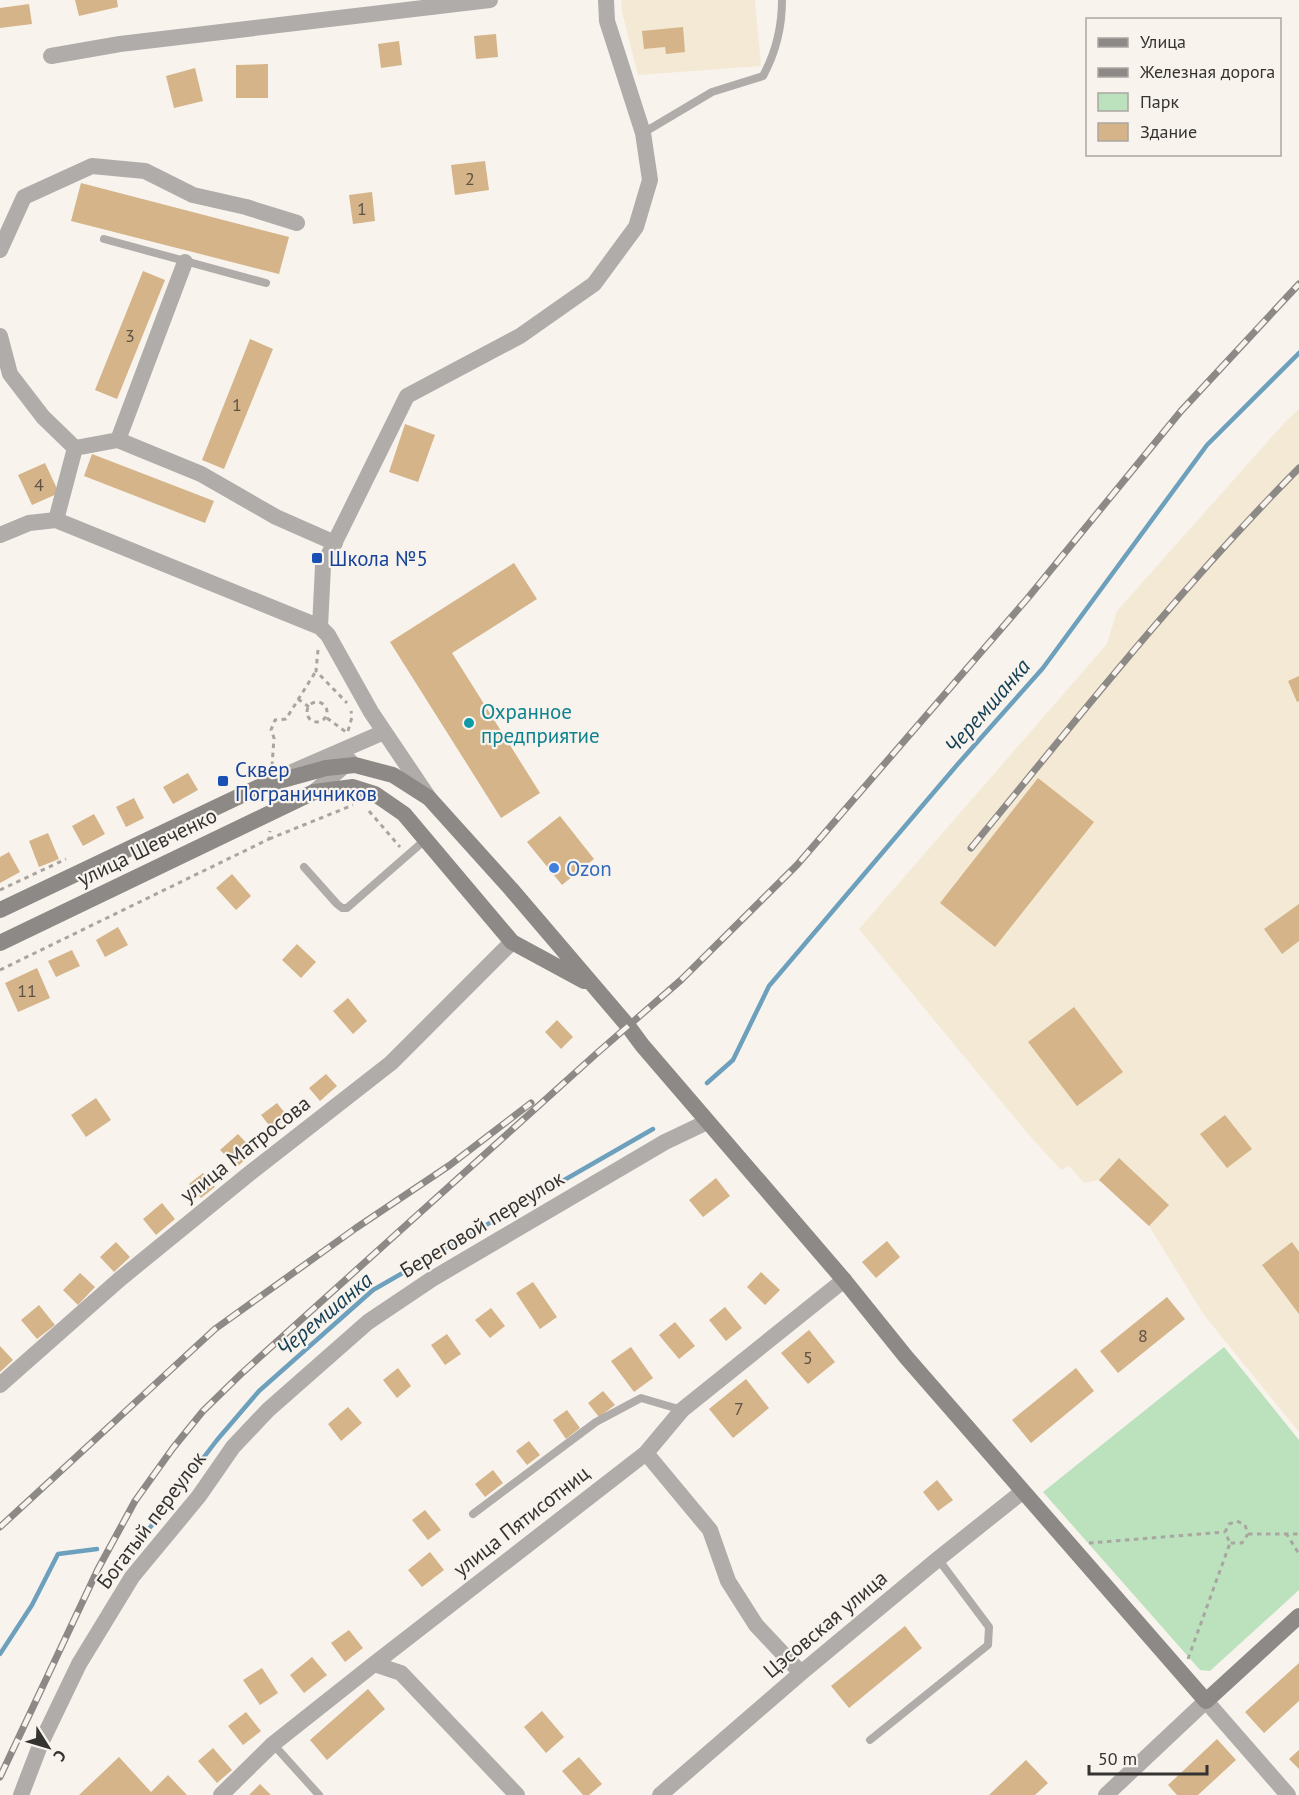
<svg xmlns="http://www.w3.org/2000/svg" width="1299" height="1795" font-family="'PT Sans',sans-serif">
<style>
.industrial{fill:#f4e9d4}
.green{fill:#bce2bd}
.lines{fill:none;stroke-linecap:round;stroke-linejoin:round}
.stream{stroke:#6ca0bc;stroke-width:4.5}
.building{fill:#d4b488}
.path{stroke:#a9a5a1;stroke-width:3;stroke-dasharray:4.5 4.5;stroke-linecap:butt}
.service{stroke:#afacaa;stroke-width:8}
.minor{stroke:#afacaa;stroke-width:16}
.tertiary{stroke:#afacaa;stroke-width:16}
.secondary{stroke:#8d8986;stroke-width:16}
.rail-casing{stroke:#8d8986;stroke-width:7}
.rail{stroke:#f8f3ed;stroke-width:4.5;stroke-dasharray:14;stroke-linecap:butt}
.transit-dot{fill:#1a4fb4;stroke:#f8f3ed;stroke-width:2}
.culture-dot{fill:#0f9aa8;stroke:#f8f3ed;stroke-width:2}
.shop-dot{fill:#3f7fe0;stroke:#f8f3ed;stroke-width:2}
.labels{text-anchor:middle;dominant-baseline:central;stroke-width:4.5;stroke-linejoin:round;paint-order:stroke}
.number-label{font-size:18px;fill:#5d5347}
.transit-label{font-size:21px;fill:#164399;stroke:#f8f3ed;text-anchor:start}
.culture-label{font-size:21px;fill:#0d838f;stroke:#f8f3ed;text-anchor:start}
.street-label{font-size:21px;fill:#353331;stroke:#f8f3ed}
.shop-label{font-size:21px;fill:#366cbe;stroke:#f8f3ed;text-anchor:start}
.water-label{font-size:22px;font-style:italic;fill:#154055;stroke:#f8f3ed}
</style>
<rect width="100%" height="100%" fill="#f8f3ed"/>
<path class="industrial" d="M621,0h134l6,66 -123,9 -16,-63z
M1299,409v1023l-95,-117 -55,-89 -50,-46 -15,3 -15,-17 -8,4 -33,-36 -169,-205 248,-285 10,-33 169,-190z"/>
<path class="green" d="M1224,1347l75,93v150l-89,81 -10,-1 -157,-178z"/>
<g class="lines">
<path class="stream" d="M707,1083l26,-23 36,-74 188,-221 86,-97 164,-223 92,-92
M132,1551l85,-111 42,-49 114,-101 280,-161
M0,1654l32,-49 26,-51 39,-5"/>
</g>
<path class="building" d="M75,0h42l1,7 -39,9z
M29,4l3,20 -32,4v-20z
M683,27l2,25 -19,2 -1,-7 -21,2 -2,-18z
M496,34l2,23 -22,2 -2,-23z
M399,41l3,24 -21,3 -3,-24z
M268,64v34h-32v-33z
M195,68l8,33 -29,7 -8,-32z
M485,161l4,29 -34,5 -4,-30z
M81,183l208,54 -10,37 -208,-53z
M372,192l3,29 -22,3 -4,-29z
M143,271l22,9 -48,119 -22,-9z
M250,339l23,10 -49,120 -22,-9z
M405,424l30,11 -17,47 -29,-10z
M92,454l122,47 -9,22 -121,-47z
M45,463l14,30 -27,12 -14,-30z
M514,563l23,36 -85,54 88,140 -39,25 -111,-176z
M1299,676v25l-2,1 -9,-21z
M188,773l10,17 -25,14 -10,-17z
M1038,778l56,44 -99,125 -55,-44z
M134,798l10,20 -18,9 -10,-20z
M94,814l11,20 -22,12 -11,-20z
M560,816l34,43 -32,26 -35,-43z
M48,833l11,26 -20,8 -10,-26z
M9,852l11,20 -20,11v-26z
M232,874l19,22 -15,14 -20,-22z
M1299,904v37l-17,13 -18,-25z
M118,927l10,18 -23,12 -9,-17z
M297,944l19,18 -15,16 -19,-18z
M72,950l8,16 -24,11 -8,-16z
M37,968l13,30 -32,14 -13,-29z
M348,998l19,23 -14,13 -20,-23z
M1074,1007l49,65 -46,34 -49,-64z
M557,1020l16,17 -12,12 -16,-17z
M326,1074l11,12 -17,15 -11,-13z
M96,1098l15,22 -25,17 -15,-22z
M277,1103l11,14 -16,12 -11,-14z
M1225,1115l27,34 -25,19 -27,-34z
M238,1134l16,17 -17,16 -17,-17z
M1119,1158l50,47 -20,21 -50,-46z
M203,1173l12,14 -14,11 -12,-14z
M716,1178l14,18 -27,21 -14,-17z
M162,1203l13,16 -19,16 -13,-16z
M887,1241l13,16 -24,21 -14,-16z
M116,1242l14,15 -16,15 -14,-15z
M1292,1242l7,10v62l-37,-49z
M761,1272l19,18 -15,15 -18,-18z
M80,1273l15,14 -17,18 -15,-15z
M533,1282l24,35 -17,12 -24,-36z
M1167,1297l18,22 -67,54 -18,-22z
M39,1305l16,20 -18,14 -16,-19z
M725,1307l17,21 -16,13 -17,-21z
M491,1308l14,18 -15,12 -15,-18z
M675,1322l20,24 -16,13 -20,-24z
M809,1330l26,32 -27,22 -27,-31z
M447,1334l14,20 -16,11 -14,-20z
M0,1346l13,14 -13,12z
M631,1347l22,31 -19,14 -23,-31z
M398,1368l13,18 -14,12 -14,-18z
M1076,1368l18,23 -63,52 -19,-23z
M746,1379l23,29 -36,30 -24,-29z
M603,1391l12,14 -16,12 -11,-14z
M348,1407l14,16 -21,18 -13,-17z
M567,1410l13,18 -14,11 -13,-19z
M529,1441l11,14 -13,10 -11,-14z
M493,1470l10,13 -18,14 -10,-13z
M937,1480l16,20 -15,11 -15,-19z
M425,1510l16,20 -13,10 -16,-20z
M430,1552l14,18 -22,17 -14,-17z
M905,1626l17,22 -73,60 -18,-22z
M349,1630l14,18 -18,14 -14,-19z
M312,1657l15,18 -23,18 -14,-18z
M1299,1663v38l-35,32 -19,-21z
M262,1668l16,25 -18,12 -17,-25z
M368,1689l17,20 -58,51 -17,-20z
M542,1711l22,26 -18,16 -22,-26z
M246,1712l15,19 -18,14 -15,-19z
M1217,1739l19,21 -38,35h-21l-9,-10z
M213,1748l19,22 -15,13 -19,-22z
M1299,1750v19l-10,-10z
M119,1757l32,35 17,-17 19,20h-108z
M579,1757l23,27 -13,11h-6l-21,-24z
M1026,1760l22,23 -13,12h-46z
M260,1784l11,11h-22z"/>
<g class="lines">
<path class="path" d="M318,650l-2,21 31,32
M298,699l11,8
M307 712a10 10 0 1 1 20 0a10 10 0 1 1-20 0Z
M327,718l19,14
M348,731l4,-14 -1,-6
M272,766l2,-28 -3,-8 4,-10 11,-1 30,-48
M369,811l31,36
M269,839l84,-34
M0,890l66,-31
M0,970l269,-131 1,-8
M1286,1533l13,21
M1248,1534h51
M1089,1543l136,-11
M1188,1659l42,-116 -5,-11 4,-8 8,-3 8,4 3,9 -6,9h-12"/>
<path class="service" d="M643,133l69,-41 51,-16c13,-24 19,-49 19,-76
M104,239l162,44
M304,867l33,37 5,4h5l78,-68
M473,1514l123,-92 45,-24 41,12
M870,1740l118,-95 1,-18 -51,-68
M273,1744l46,51"/>
<path class="minor" d="M51,56l69,-12 370,-44
M0,250l24,-53 68,-31 53,5 48,24 53,12 51,16
M0,336l10,38 33,43 32,31
M118,440l67,-178
M56,520l19,-72 43,-8 83,34 75,43 59,26
M0,535l29,-12 27,-3 264,107 8,8 43,77 58,86
M320,627l3,-61 84,-170 113,-60 74,-52 42,-57 14,-47 -7,-47 -36,-112 -1,-21
M292,772l92,-40
M314,792l36,-31
M0,1385l120,-106 130,-106 141,-110 121,-121
M646,1453l64,77 18,51 28,44 45,48
M374,1664l27,9 116,122
M1206,1701l82,94
M21,1795l20,-52 38,-79 53,-87 67,-81 34,-49 35,-37 100,-88 64,-43 233,-137 42,-20
M221,1795l52,-51 101,-80 272,-211 36,-43 162,-130
M660,1795l141,-122 137,-114 84,-67"/>
<path class="tertiary" d="M1106,1795l100,-94"/>
<path class="secondary" d="M0,910l261,-124 65,-18 29,-3 38,10 36,23 82,91 117,137 14,19 202,235 62,77 300,344 93,-85
M0,943l314,-151 39,-5 22,7 29,20 108,128 72,39"/>
<g class="rail-casing">
<path id="rail" d="M971,848c106,-129 210,-261 328,-380
M0,1527l215,-198 141,-101 94,-63 81,-62
M0,1777l98,-208 37,-68 38,-53 30,-37 38,-37 355,-320 85,-74 116,-115 230,-266 154,-188 118,-127"/>
</g>
<use href="#rail" class="rail"/>
</g>
<g class="transit-dot">
<rect x="311" y="552" width="12" height="12" rx="3"/>
<rect x="217" y="775" width="12" height="12" rx="3"/>
</g>
<circle class="culture-dot" cx="469" cy="723" r="6"/>
<circle class="shop-dot" cx="554" cy="868" r="6"/>
<g class="labels">
<g class="number-label">
<text x="470" y="178">2</text>
<text x="362" y="208">1</text>
<text x="130" y="335">3</text>
<text x="237" y="404">1</text>
<text x="39" y="484">4</text>
<text x="27" y="990">11</text>
<text x="1143" y="1335">8</text>
<text x="808" y="1357">5</text>
<text x="739" y="1408">7</text>
</g>
<g class="transit-label">
<text x="329" y="558">Школа №5</text>
<text x="235" y="769">Сквер<tspan x="235" dy="24">Пограничников</tspan></text>
</g>
<g class="culture-label">
<text x="481" y="711">Охранное<tspan x="481" dy="24">предприятие</tspan></text>
</g>
<g class="street-label">
<text transform="translate(147 847) rotate(-26)">улица Шевченко</text>
<text transform="translate(245 1149) rotate(-38)">улица Матросова</text>
<text transform="translate(482 1224) rotate(-31)">Береговой переулок</text>
<text transform="translate(151 1520) rotate(-53)">Богатый переулок</text>
<text transform="translate(521 1521) rotate(-38)">улица Пятисотниц</text>
<text transform="translate(825 1624) rotate(-40)">Цэсовская улица</text>
</g>
<g class="shop-label">
<text x="566" y="868">Ozon</text>
</g>
<g class="water-label">
<text transform="translate(987 706) rotate(-49)">Черемшанка</text>
<text transform="translate(324 1314) rotate(-40)">Черемшанка</text>
</g>
</g>
<rect x="1086" y="18" width="195" height="138" fill="#f8f3ed" stroke="#aaa6a2" stroke-width="1.5"/>
<rect x="1098" y="38" width="30" height="9" fill="#8d8986" stroke="#aaa6a2" stroke-width="1.5"/>
<text x="1140" y="48" font-size="18" fill="#353331">Улица</text>
<rect x="1098" y="68" width="30" height="9" fill="#8d8986" stroke="#aaa6a2" stroke-width="1.5"/>
<text x="1140" y="78" font-size="18" fill="#353331">Железная дорога</text>
<rect x="1098" y="93" width="30" height="18" fill="#bce2bd" stroke="#aaa6a2" stroke-width="1.5"/>
<text x="1140" y="108" font-size="18" fill="#353331">Парк</text>
<rect x="1098" y="123" width="30" height="18" fill="#d4b488" stroke="#aaa6a2" stroke-width="1.5"/>
<text x="1140" y="138" font-size="18" fill="#353331">Здание</text>
<g transform="translate(48 1747) rotate(127)" stroke="#f8f3ed" stroke-width="4.5" paint-order="stroke">
<path d="M0-4.5L10 22L0 15L-10 22Z" fill="#353331"/>
<text y="-9" font-size="16" font-weight="bold" text-anchor="middle" fill="#353331">С</text>
</g>
<path d="M1089 1765v9h118v-9" fill="none" stroke="#353331" stroke-width="3"/>
<text x="1098" y="1765" font-size="18" fill="#353331" stroke="#f8f3ed" stroke-width="4.5" paint-order="stroke">50 m</text>
</svg>
